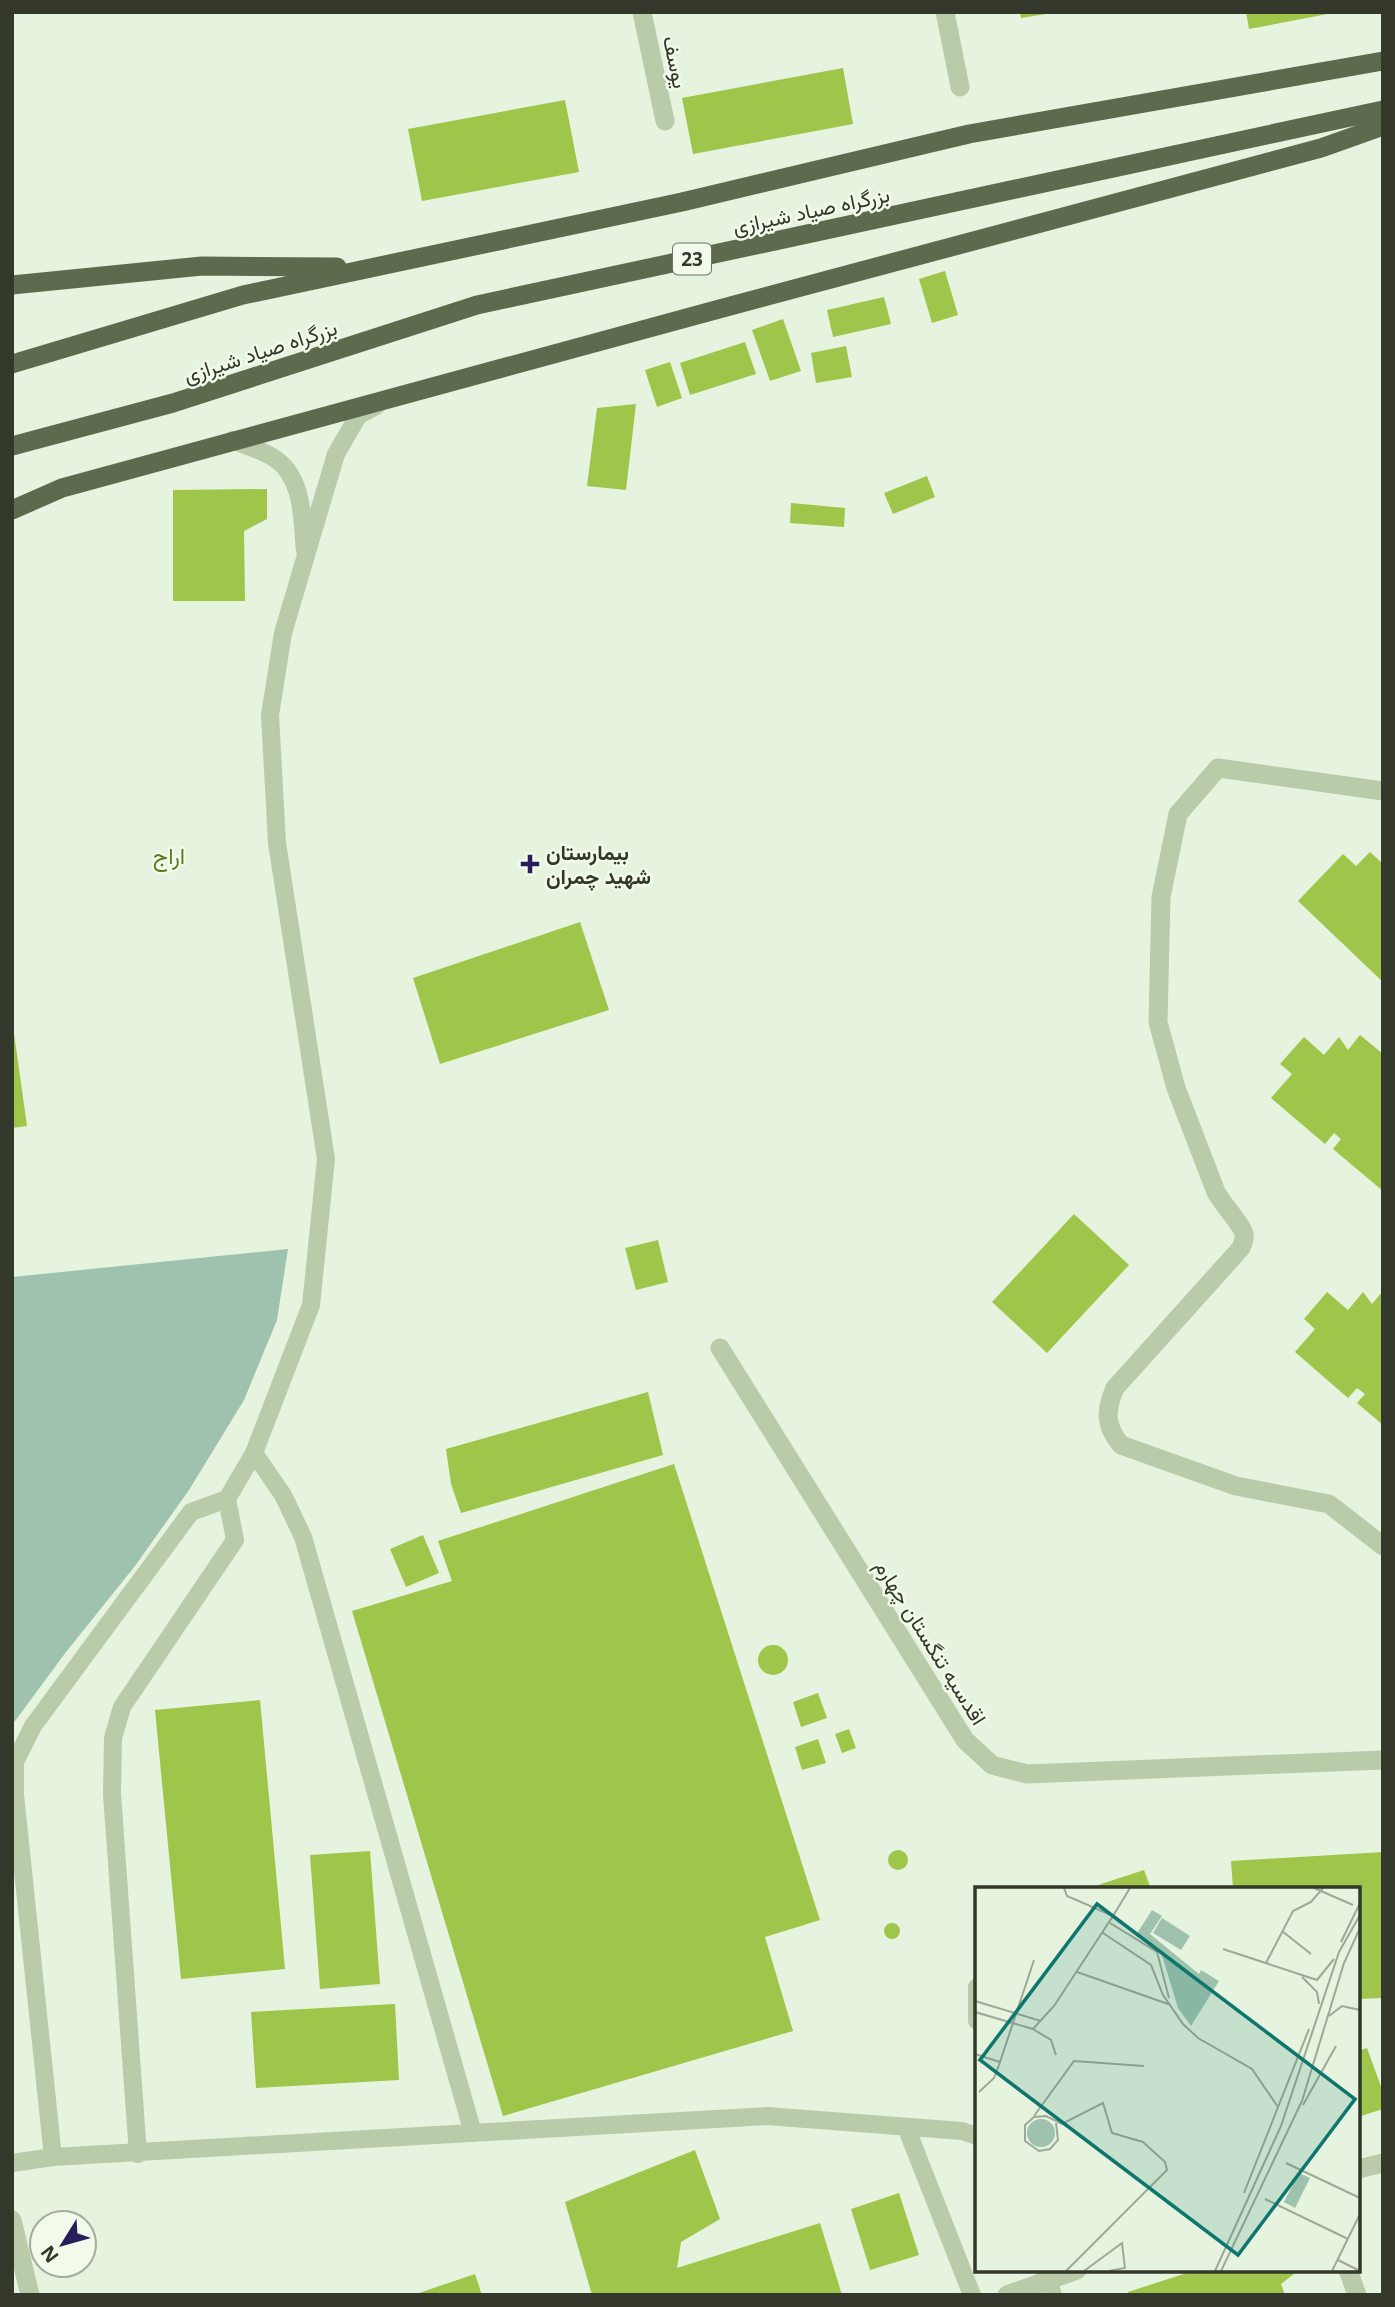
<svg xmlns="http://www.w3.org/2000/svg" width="1395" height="2307" font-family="'Noto Sans',Vazirmatn,sans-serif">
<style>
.green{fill:#9ec2ad}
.building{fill:#9fc54a}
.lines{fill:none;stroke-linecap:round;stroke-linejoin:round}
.service{stroke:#bacbaa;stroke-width:18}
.minor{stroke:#bacbaa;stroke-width:19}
.trunk{stroke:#5e6a4e;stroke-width:19}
.poi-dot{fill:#271f5a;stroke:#f1faeb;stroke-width:2.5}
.labels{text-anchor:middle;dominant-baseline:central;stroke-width:5;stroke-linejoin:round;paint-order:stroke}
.shield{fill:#f1faeb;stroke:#6c7264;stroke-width:2}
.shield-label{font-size:19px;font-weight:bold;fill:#33382a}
.street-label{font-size:21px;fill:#33382a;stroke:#f1faeb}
.poi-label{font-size:21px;font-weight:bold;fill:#33382a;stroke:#f1faeb;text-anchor:start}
.neighbourhood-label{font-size:23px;fill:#5f7b21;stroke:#f1faeb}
.inset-road{fill:none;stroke:#9ea896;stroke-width:2}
.view{fill:#0f766e;fill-opacity:0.15;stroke:#0f766e;stroke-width:3.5}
.inset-edge{fill:none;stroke:#33382a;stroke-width:3.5}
</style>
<rect width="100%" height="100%" fill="#e6f3de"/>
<path class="green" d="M288,1249l-11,71 -33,80 -55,90 -54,76 -69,86 -54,73v-448z"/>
<path class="building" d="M1020,12h26v2l-25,4z
M1246,12h82v2l-79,15z
M843,68l10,56 -160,30 -11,-56z
M565,100l14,72 -157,29 -14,-72z
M945,271l13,44 -26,8 -13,-44z
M884,297l7,27 -58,13 -6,-27z
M783,319l18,52 -31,10 -18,-51z
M745,342l11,32 -66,21 -10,-32z
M846,346l6,31 -36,6 -5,-30z
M670,362l12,36 -25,9 -12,-37z
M636,404l-10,86 -39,-4 10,-78z
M927,476l8,21 -42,17 -9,-21z
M267,489v30l-23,12 1,70h-72v-111z
M791,503l54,5 -1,19 -54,-4z
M1370,852l13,12v118l-85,-81 45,-47 13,12z
M580,922l29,88 -169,54 -27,-86z
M14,1033l13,93 -15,2v-94z
M1360,1035l23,19v137l-50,-42 8,-10 -7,-6 -9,11 -54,-46 21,-24 -12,-10 24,-27 20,18 15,-18 9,13z
M1074,1214l55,51 -82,88 -55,-51z
M658,1240l10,42 -32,8 -11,-42z
M1383,1291v134l-26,-22 8,-9 -8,-6 -9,10 -53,-46 20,-23 -11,-10 23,-27 21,18 15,-18 9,12z
M648,1392l15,63 -202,58 -10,-29 -5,-35z
M674,1464l146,456 -55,17 28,94 -290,85 -151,-505 100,-30 -14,-40z
M423,1535l16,38 -33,14 -16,-38z
M758 1660a15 15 0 1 1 30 0a15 15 0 1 1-30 0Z
M818,1693l9,25 -26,9 -8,-25z
M260,1700l25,269 -104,10 -26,-269z
M849,1729l7,19 -14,5 -7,-19z
M818,1739l8,24 -24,7 -7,-23z
M888 1860a10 10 0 1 1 20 0a10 10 0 1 1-20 0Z
M370,1851l10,133 -60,5 -10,-134z
M1383,1852v146l-25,1v-110h-125l-2,-28z
M1144,1870l7,19h-62v-1z
M884 1931a8 8 0 1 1 16 0a8 8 0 1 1-16 0Z
M395,2004l4,76 -143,8 -5,-76z
M1367,2048l16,44v17l-25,8v-66z
M695,2150l25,69 -39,23 -4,26 143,-45 22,72h-250l-27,-93z
M899,2193l20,62 -49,15 -19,-61z
M1196,2270h103l-18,14 4,11h-157v-3z
M475,2274l7,21h-65l-1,-1z"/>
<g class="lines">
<path class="service" d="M232,440c14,6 30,10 42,18 30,19 28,62 31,93
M254,1453l29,42 20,42 170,596
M977,1987v34
M906,2127l66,168
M138,2154l-26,-360 1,-56 9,-31 113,-167 -8,-41
M53,2157l-38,-362v-33l18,-36 158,-214 36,-13 27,-46 57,-148 15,-146 -49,-316 -7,-128 13,-82 53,-179 22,-38 18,-10
M12,2163l41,-6 714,-41 195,15 15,5
M1044,2270l9,25"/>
<path class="minor" d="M642,12l23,109
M945,12l15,75
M1383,791l-165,-23 -40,46 -17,83 -3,125 18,66 40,104c7,13 22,28 27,39 3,6 0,12 -2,17l-126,140c-10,23 -10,38 6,57l115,41 93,18 54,42
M720,1348l245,392 27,25 35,9 356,-14
M1358,2169l25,-6
M12,2220l18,75
M1348,2270l9,25
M1007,2295l70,-25"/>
<path class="trunk" d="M12,285l190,-19 135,1
M12,364l231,-69 439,-93 287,-68 414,-73
M12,446l161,-43 304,-98 906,-195
M12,510l50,-22c419,-117 839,-227 1259,-340l62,-22"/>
</g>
<path class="poi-dot" d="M526.5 853.5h7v7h7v7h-7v7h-7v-7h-7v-7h7z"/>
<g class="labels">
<rect class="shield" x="673" y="243.5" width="38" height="31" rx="5"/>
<g class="shield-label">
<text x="692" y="259">23</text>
</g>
<g class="street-label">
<text transform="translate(676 62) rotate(78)">یوسف</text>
<text transform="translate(811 210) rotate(-12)">بزرگراه صیاد شیرازی</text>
<text transform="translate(260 351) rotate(-18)">بزرگراه صیاد شیرازی</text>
<text transform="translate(931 1642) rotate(58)">اقدسیه تنگستان چهارم</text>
</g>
<g class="poi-label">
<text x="546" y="852">بیمارستان<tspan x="546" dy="24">شهید چمران</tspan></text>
</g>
<g class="neighbourhood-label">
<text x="169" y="855">اراج</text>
</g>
</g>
<g transform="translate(975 1887)">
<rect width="385" height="385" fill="#e6f3de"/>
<path d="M177,23l10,6 -12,18 49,40 2,-4 18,11 -28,45 -13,-18 -17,-56 -25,-17zM187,31l28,18 -9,14 -28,-17zM52 246a14 14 0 1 1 28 0a14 14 0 1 1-28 0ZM324,286l11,5 -15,30 -11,-6z" fill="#9ec2ad"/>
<path class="inset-road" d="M89,1l3,8 46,20 17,-28M339,1l39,17M135,36l47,29 12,46M307,44l29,23M128,46l48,32 12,30 20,29 15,14 54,31 26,38M366,55l19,-39M248,62l94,31 17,-21M291,76l27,-52 18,-9 12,-14M102,85l94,33M327,90l15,15 2,12M0,114l66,20M0,125l58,17 21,-23 59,-90M354,129l13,-10 18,4M58,142l18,11 5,15M0,167l25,8M4,205l15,-14 5,-13 35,-105M328,218l33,-59M59,229l40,-55 70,5M81,236l2,17 -8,9 -11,2 -14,-10v-16l9,-8 12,-1 16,8 41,-21 9,30 31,9 22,20 2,8 -101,101M311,276l74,35M269,306l65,-164M290,312l83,40M363,373l22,11M109,384l38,-28 3,25 -16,3M240,384l66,-145 58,-174 21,-37M246,384l81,-170 42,-138 16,-35M357,384l28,-57"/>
<path class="view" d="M122,17l258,195 -117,156 -258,-195z"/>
<rect width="385" height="385" class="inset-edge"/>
</g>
<rect width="1395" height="2307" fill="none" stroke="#33382a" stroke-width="28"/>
<g transform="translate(63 2244) rotate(233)"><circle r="33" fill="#f1faeb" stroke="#a5ac9e" stroke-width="2"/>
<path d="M0-5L12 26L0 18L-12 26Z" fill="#271f5a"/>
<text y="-10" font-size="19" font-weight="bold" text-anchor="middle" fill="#33382a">N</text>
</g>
</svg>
